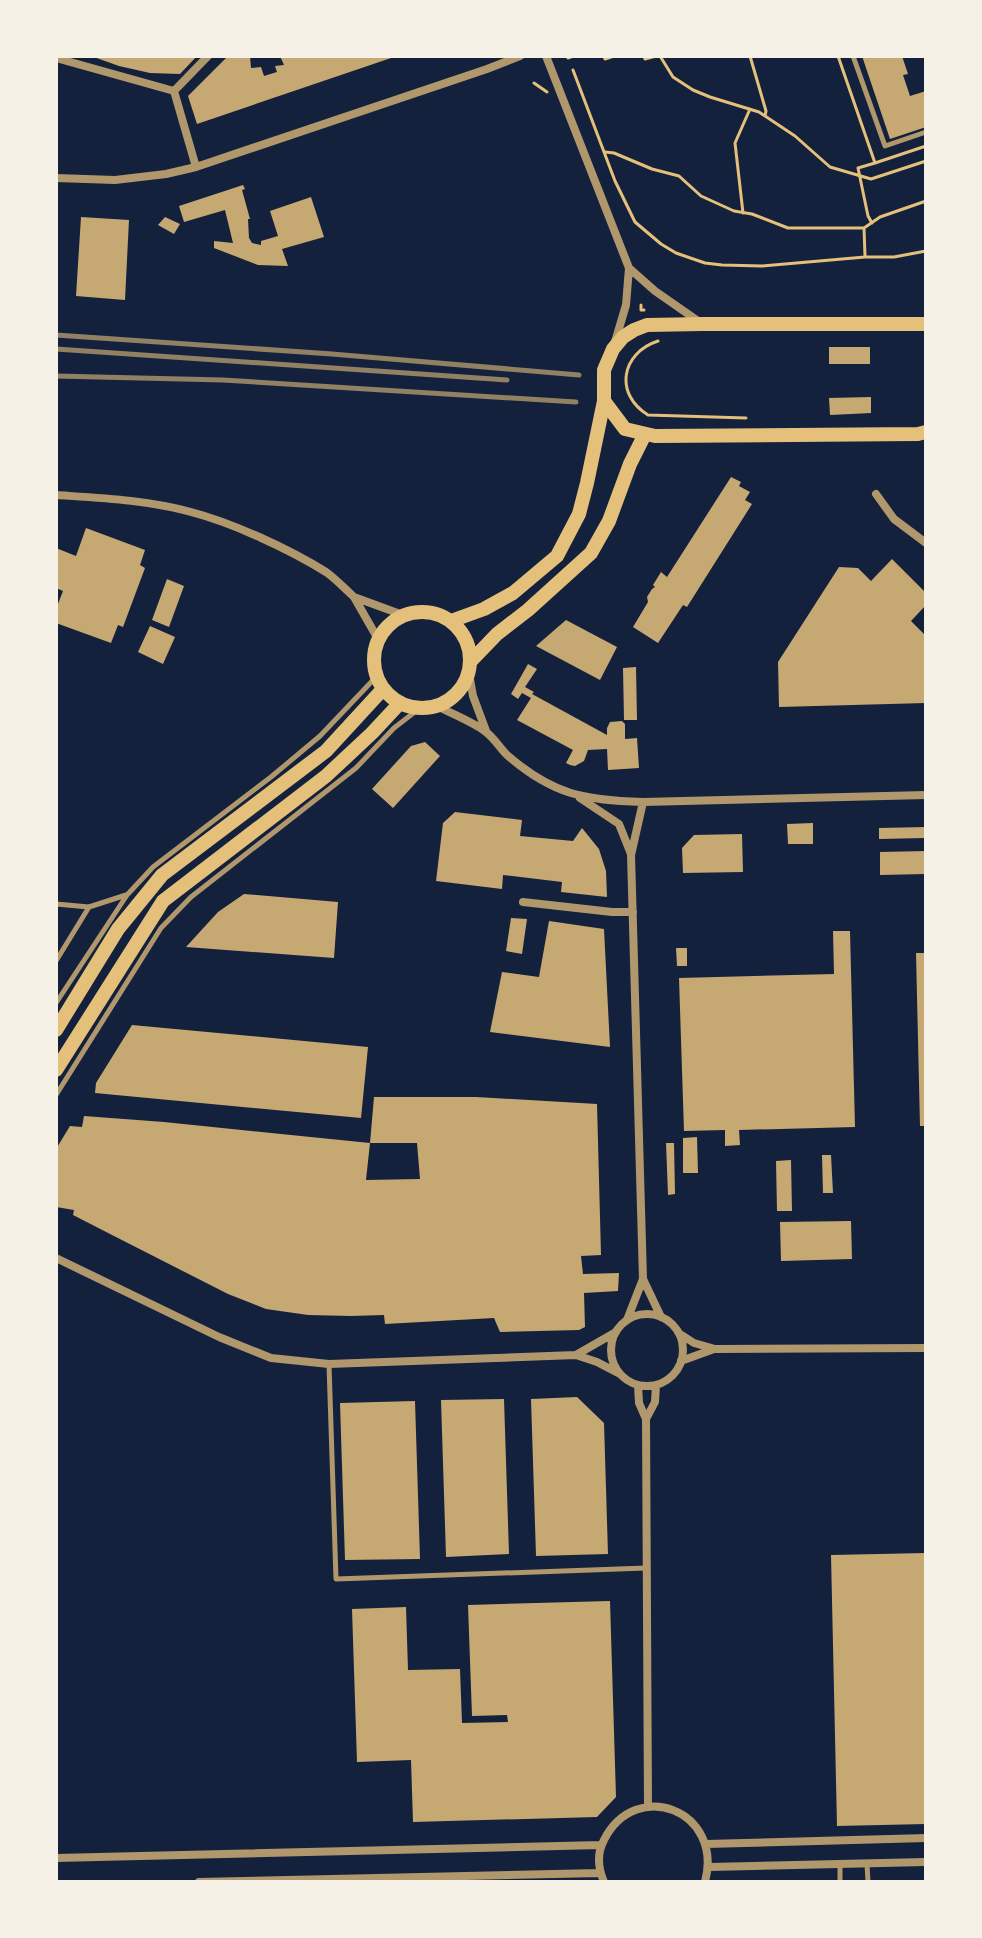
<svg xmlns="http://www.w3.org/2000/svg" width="982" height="1938" font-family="'Work Sans',sans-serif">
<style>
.building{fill:#c6a872}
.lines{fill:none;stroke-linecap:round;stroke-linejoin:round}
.path{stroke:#e5c07b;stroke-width:3}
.service{stroke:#b1986c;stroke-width:5}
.minor{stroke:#b1986c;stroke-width:8}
.secondary{stroke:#e5c07b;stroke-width:14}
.rail{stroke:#918062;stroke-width:5}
</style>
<rect width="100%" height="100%" fill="#14213d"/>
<path class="building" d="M91,56h106l-17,18 -30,-1 -31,-7z
M228,56h22l1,12 10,-1 3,9 13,-4 -2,-6 9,-1 -4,-9h117l-200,68 -9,-28z
M862,56h40l6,18 -5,1 7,21 16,-5v36l-36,12z
M243,185l2,4 -3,1 8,29h-2l1,19 3,5 9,2v-4l17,-5 -8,-25 41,-14 13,40 -42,12 6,17 -30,-1 -44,-17v-7l19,2 -8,-33 -41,12 -5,-16z
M81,217l48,3 -4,80 -49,-4z
M165,217l15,7 -6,10 -16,-9z
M829,347h41v17h-41z
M871,397v16l-41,2 -1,-17z
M731,477l10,5 -2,4 11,6 -5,8 7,4 -65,103 -4,-2 -25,38 -25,-16 15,-25 -1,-5 5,-8 3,-2 -2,-2 8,-13 6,5z
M86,528l59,22 -5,15 5,3 -22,59 -5,-2 -7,18 -55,-20v-14l7,-18 -7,-3v-40l20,8z
M892,559l34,34v12l-15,16 15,15v67l-147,4 -1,-45 61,-95 19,1 13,13z
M167,579l17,7 -15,41 -17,-7z
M566,620l51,27 -17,33 -64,-34z
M150,626l25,11 -12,27 -25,-12z
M528,664l9,5 -12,18 9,5 -2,2 75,41v-7l3,-6 12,-1 3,3v15l12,-1 2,30 -31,2 -1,-21 -19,1 -4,11 -9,5 -5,-1 -4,-2 7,-13 -56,-30 14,-22 -9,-5 -4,6 -7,-5z
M636,667l1,53h-13l-1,-52z
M425,742l15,14 -47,52 -21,-19 39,-43z
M455,812l67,8 -2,16 53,5 9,-13 17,21 7,22 1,26 -46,-5 1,-10 -59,-7 -1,14 -66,-8 7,-58z
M813,823v21h-25l-1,-20z
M926,827v11l-47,1v-11z
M742,834l1,38 -60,1 -1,-25 12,-13z
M926,851v23l-46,1v-23z
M244,894l94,8 -4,56 -148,-11 32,-35z
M511,918l16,1 -5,35 -16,-3z
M549,921l55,8 6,118 -120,-15 12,-60 37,5z
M833,931h17l5,196 -116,3 1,15 -15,1v-16l-41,1 -5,-153 155,-4z
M676,948h11v18h-10z
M916,953h10v173h-6z
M132,1025l236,22 -7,71 -266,-25 1,-10z
M374,1097h102l121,7 4,151 -20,1 2,18 36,-1 -1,18 -34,2 1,34 -6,3 -79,2 -6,-14 -109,6 -1,-9 -33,1 -43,-1 -42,-6 -38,-15 -114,-58 -41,-21 1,-5 -18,-3v-58l14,-23 12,1 2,-11 80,6 206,21 -4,37 54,-1 -3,-36h-47z
M697,1137l1,36h-15v-35z
M666,1143h8l1,51 -7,1z
M822,1155h9l2,38h-10z
M791,1160l1,51h-15l-1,-50z
M851,1221l1,38 -71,2 -1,-39z
M577,1397l27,26 4,131 -72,2 -5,-157z
M504,1399l5,155 -63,3 -5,-157z
M415,1401l5,158 -75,1 -5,-157z
M926,1553v271l-89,2 -6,-271z
M610,1601l6,196 -19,20 -184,5 -2,-62 -54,2 -5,-153 54,-2 2,63 52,-1 2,54 46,-1 -1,-7 -35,1 -4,-111z"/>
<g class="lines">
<path class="path" d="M604,56l1,3 9,-3
M644,56l1,3 11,-3
M660,56l13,21 20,13 17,7 49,15 36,24 35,31 41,12 55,-18
M750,56l16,55 -1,5
M838,56l37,107 51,-17
M568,58l5,-2
M573,70l42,111 20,41 26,22 15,9 29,10 17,2 40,1 103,-9h29l32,-6
M534,83l13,9
M605,152l9,1 38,16 27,7 22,20 33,15 18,3 36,14h76l16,-11 46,-16
M743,213l-8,-70 15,-34
M872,223l-4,-7 -10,-48 17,-5
M864,228l1,28
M641,305v5h3
M658,341c-37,12 -44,53 -10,74l98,3"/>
<path class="service" d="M853,56l32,90 41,-14
M56,904l33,3 37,-12
M56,961l33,-54
M56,1003l71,-108 26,-28 118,-90 49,-41 56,-59
M56,1095l105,-167 30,-31 165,-129 38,-40 26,-20
M329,1365l7,214 310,-11
M840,1864v18
M867,1864l1,18"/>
<path class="minor" d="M546,56l83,212 -3,37 -11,37
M56,58l118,33
M174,91l22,76
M174,91l34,-35
M56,178l59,2 51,-6 30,-7 291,-98 33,-13
M629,268l26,23 46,32
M876,494l18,25 32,24
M56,495c45,3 92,5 135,17 42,11 98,37 135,60 10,7 19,17 28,25
M378,639l-24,-42 49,18
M469,674l4,22 13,35
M437,706c15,8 36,16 49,26 8,6 14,16 21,23 46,40 77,45 136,47l283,-7
M580,798l39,26 12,30
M523,902l89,10h21
M56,1258l163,79 52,21 58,6 247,-9 21,7 23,12
M643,1279l18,38
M611 1350a36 36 0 1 1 72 0a36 36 0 1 1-72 0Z
M627,1320l16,-41 -12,-424 12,-53
M680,1334l14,9 21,6 211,-1
M576,1355l40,-23
M681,1361l33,-12
M638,1385l1,18 7,16 2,388
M646,1419l9,-17 1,-17
M706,1844l220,-6
M56,1858l545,-13
M709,1867l217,-5
M199,1882l401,-9
M604,1882c-6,-14 -7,-29 0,-42 32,-63 120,-30 101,42"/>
<path class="secondary" d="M604,401l21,28 30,7 263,-2 8,-2
M374 660a48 48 0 1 1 96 0a48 48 0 1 1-96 0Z
M451,621l33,-12 29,-16 44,-37 22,-42 8,-31 17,-82v-31l9,-21 10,-12 11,-7 13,-5 55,-1h224
M471,661l26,-27 31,-24 63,-57 18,-32 21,-57 15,-30
M56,1030l62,-101 44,-54 164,-124 57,-62
M56,1070l107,-169 163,-125 46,-43 28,-30"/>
<path class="rail" d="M56,335l276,19 247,21
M56,349l451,31
M56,376l167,4 353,22"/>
</g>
<rect width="982" height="1938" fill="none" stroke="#f6f1e7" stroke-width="116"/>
</svg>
